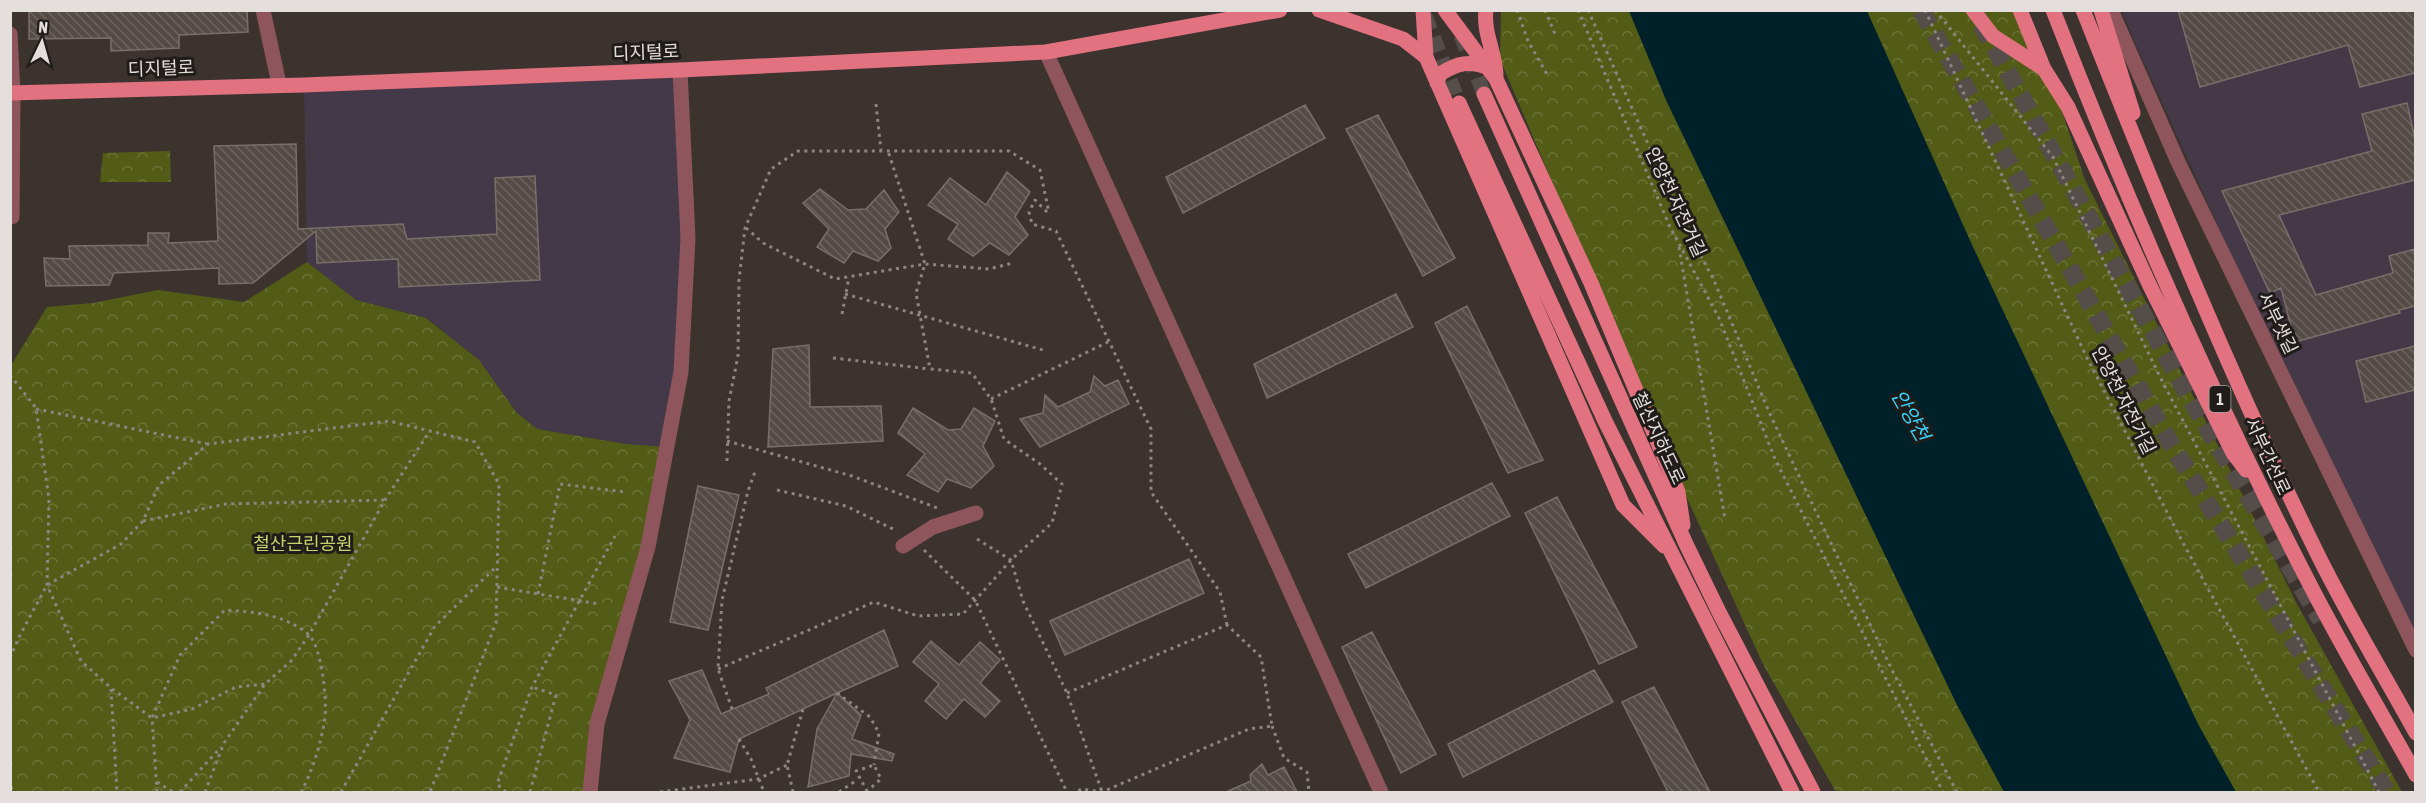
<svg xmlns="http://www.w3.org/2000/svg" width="2426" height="803" font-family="'Asap Condensed','Noto Sans KR',sans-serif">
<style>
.industrial{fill:#453847}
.medical{fill:#433948}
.forest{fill:url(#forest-crowns)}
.water{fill:#00202a}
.building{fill:url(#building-back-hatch);stroke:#796f6a;stroke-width:1.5}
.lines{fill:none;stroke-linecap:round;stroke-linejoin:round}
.major-tunnel{stroke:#554d49;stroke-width:15;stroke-dasharray:15 8;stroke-linecap:butt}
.highway-tunnel{stroke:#554d49;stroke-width:18;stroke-dasharray:18 9;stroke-linecap:butt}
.path{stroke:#8c8581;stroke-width:3;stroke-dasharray:3 4.5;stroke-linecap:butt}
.minor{stroke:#8e565c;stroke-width:15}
.major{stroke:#e37281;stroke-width:15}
.labels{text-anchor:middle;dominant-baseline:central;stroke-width:6;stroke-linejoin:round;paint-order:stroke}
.shield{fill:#201c1a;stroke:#a9a4a2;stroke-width:1.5}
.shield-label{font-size:16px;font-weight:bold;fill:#e4dfdc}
.street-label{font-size:18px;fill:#e4dfdc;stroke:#201c1a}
.park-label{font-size:18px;fill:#c4d669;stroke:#201c1a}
.water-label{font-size:20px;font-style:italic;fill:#37d4fd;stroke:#201c1a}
</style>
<defs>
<pattern id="forest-crowns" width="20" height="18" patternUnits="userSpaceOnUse" patternTransform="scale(1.5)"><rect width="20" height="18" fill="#525c16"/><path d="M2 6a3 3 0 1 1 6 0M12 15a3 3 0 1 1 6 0" fill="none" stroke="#6b7337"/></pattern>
<pattern id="building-back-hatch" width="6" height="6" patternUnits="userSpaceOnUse" patternTransform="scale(1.5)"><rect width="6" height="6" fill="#544b46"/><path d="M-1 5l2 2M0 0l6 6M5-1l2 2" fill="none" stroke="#6c6460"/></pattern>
</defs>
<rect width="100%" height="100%" fill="#3c332f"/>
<path class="industrial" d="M2122,11h293v639l-76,-157 -203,-448z"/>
<path class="medical" d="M680,70l8,168 -21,209 -41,-3 -89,-15 -21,-17 -37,-52 -52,-42 -71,-18 -49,-38 -3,-177z"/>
<path class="forest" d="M1501,11h527l57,169 213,426 104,186h-566l-73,-128 -93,-203 -170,-402z
M170,151l1,31h-71l3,-29z
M307,262l49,38 70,18 53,42 37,52 21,17 89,15 41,3 -70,277 -7,68h-579l-1,-425 37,-60 46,-4 65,-13 86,12z"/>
<path class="water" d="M1629,11h238l106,236 225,477 38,68h-232l-47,-87 -291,-605z"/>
<path class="building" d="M29,10h218l1,22 -69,3v13l-68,3v-13l-82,1z
M2178,10h237v63l-55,14 -12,-42 -148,42z
M2407,103l8,36v41l-136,35 37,80 77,-22 -4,-17 26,-7v57l-16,4 1,3 -105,29 -14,-54 -11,5 -48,-102 150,-40 -10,-37z
M1305,105l20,33 -142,75 -17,-36z
M1378,115l77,143 -32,18 -77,-147z
M296,144l2,85 105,-5 4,15 90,-5 -2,-56 40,-2 5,104 -141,7 -1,-28 -81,4 -1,-32 -63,52 -34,1v-16l-105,5 -5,12 -63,1 -2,-28 26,1 -1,-13 79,-1v-12h21l-1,10 50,-2 -4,-95z
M1007,172l23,20 -15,25 13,18 -19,20 -19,-12 -17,13 -25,-17 10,-15 -30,-19 22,-27 36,27z
M820,189l28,21 18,-1 18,-19 15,22 -14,17 6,19 -13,13 -25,-10 -9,12 -27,-16 12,-18 -26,-26z
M1396,294l17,33 -146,71 -13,-34z
M1467,306l76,154 -35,13 -73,-150z
M809,345l1,62 71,-1 2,35 -115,6 5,-98z
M2415,346v44l-49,12 -10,-41z
M1094,376l11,10 13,-6 11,24 -89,43 -20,-28 23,-6 2,-18 13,12 32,-15z
M913,408l35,22 13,-1 13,-21 21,13 -12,25 11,20 -23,22 -24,-9 -9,13 -31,-17 18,-21 -27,-21z
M1492,483l18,33 -144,72 -18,-34z
M698,486l41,9 -31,135 -38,-8z
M1557,497l80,150 -38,17 -74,-151z
M1189,559l15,34 -139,62 -15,-34z
M884,630l14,36 -61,27 24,22 -9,24 42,15 -2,7 -41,-7 -2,22 -41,11 9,-58 20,-36 -98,46 -9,33 -56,-14 16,-38 -21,-39 33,-11 19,44 48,-20 -3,-6z
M1372,632l64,122 -35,19 -59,-126z
M931,641l28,24 21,-23 20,18 -20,23 20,18 -15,16 -21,-18 -18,20 -21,-18 14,-17 -26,-22z
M1594,670l19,32 -150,75 -15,-33z
M1654,687l56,105h-42l-46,-90z
M1262,764l6,11 16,-8 13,25h-71l25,-11 -1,-6z"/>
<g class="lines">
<path class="major-tunnel" d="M1425,16l34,87
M1461,35l23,59"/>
<path class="highway-tunnel" d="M1921,10l250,434 216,348
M1981,24l206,369 134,227"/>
<path class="path" d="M1517,10l11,31 20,35
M1545,10l10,24
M1578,10l92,217 49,91 56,141 168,333
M1588,10l101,225 24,43 56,134 47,100 77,160 64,120
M1925,10l162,348 95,183 137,251
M1935,10l118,147 108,222 218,413
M876,104l5,47
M1047,212l-12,-12 -6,12 3,12 24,7 95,198v63l69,100 7,33
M746,228l17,15 72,36 90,-15 64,5 24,-6
M1679,247l46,272
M845,294l198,56
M842,314l7,-37
M833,358l97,11
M10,375l26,33 13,91 -2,86 34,76 30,27 41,30 40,-9 44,-22 29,-3
M991,399l117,-57
M36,409l172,35
M727,441l125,35 88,33
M727,461l2,-60 9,-45 1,-76 6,-52 26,-59 27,-18h211l31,19 9,43
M777,490l69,16 51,25
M143,521l83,-17 159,-4
M977,539l34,21 12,41 44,92 35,99
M924,550l51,50 92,192
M497,587l102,17
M538,594l22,-110 65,8
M10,658l9,-21 28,-52 74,-41 22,-23 16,-36 49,-41 181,-23 86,21 24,42 -3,139 -66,169
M718,669l156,-67 44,14 45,-2 48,-54 41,-37 10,-39 -22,-20 -36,-25 -13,-40 -19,-26 -42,-4 -14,-76 9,-29 -37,-113
M111,689l6,103
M837,693l33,24 9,16 -5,32
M1067,693l160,-68 34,32 11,69 -23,3 -147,63 -21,-3 -4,3
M732,709l-14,-40 4,-69 26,-109 8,-22
M1272,726l12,32 23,14 2,20
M739,739l12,20 13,33
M10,779l2,13
M157,782l16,10
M157,792l-5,-74 28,-63 45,-45c30,2 58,4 83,24 14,12 19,66 17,84 -4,25 -12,52 -24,74
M180,792l41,-45
M205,792l19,-49 41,-59 26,-23 18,-26 76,-135 44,-68
M341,792l94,-166 62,-60
M506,792l-9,-8 35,-97 83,-151
M530,792l26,-97 -24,-8
M660,792l98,-13 29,-14
M793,792l-6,-27 16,-56
M839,792l15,-10
M866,792l15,-13 -7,-14 -18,6 11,20"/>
<path class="minor" d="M263,10l16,74
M2111,10l68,154 237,486
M10,34l3,59 -1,124
M1046,52l335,740
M903,546l30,-19 43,-14
M590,792l7,-68 51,-177 33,-175 7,-134 -8,-168"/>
<path class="major" d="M1319,10l84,29 23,18
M1423,10l3,47 197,448 41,41
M1445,10l51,69 95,204 78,186 9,23 5,33
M1486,10c-3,24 10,43 10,66
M1973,10l20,26 51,33
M2020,10l24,59 24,38 82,179 83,167 13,17
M2053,10c75,193 158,383 253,567 34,67 73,132 110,198
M2083,10c73,184 147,366 234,543 30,61 66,120 99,180
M2101,10l32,103
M1437,83l3,-9c17,-11 30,-14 49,-6
M10,93l294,-8 376,-15 366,-18 234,-42
M1484,94l202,450 33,68 94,180
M1459,103l146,318 187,371"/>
</g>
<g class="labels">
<rect class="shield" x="2209.5" y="386" width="21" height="26" rx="4.5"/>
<g class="shield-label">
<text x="2220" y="399">1</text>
</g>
<g class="street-label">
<text transform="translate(646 52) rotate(-2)">디지털로</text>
<text transform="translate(161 68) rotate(-2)">디지털로</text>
<text transform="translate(1676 202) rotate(65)">안양천 자전거길</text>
<text transform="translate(2278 323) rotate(64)">서부샛길</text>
<text transform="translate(2124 400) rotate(63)">안양천 자전거길</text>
<text transform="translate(1659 438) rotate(65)">철산지하도로</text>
<text transform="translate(2268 456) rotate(65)">서부간선로</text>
</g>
<g class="park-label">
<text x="303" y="543">철산근린공원</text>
</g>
<g class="water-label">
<text transform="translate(1911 415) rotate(60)">안양천</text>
</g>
</g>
<rect width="2426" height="803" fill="none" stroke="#e4dfdc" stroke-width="24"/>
<g transform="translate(42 42) rotate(5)" stroke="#201c1a" stroke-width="4.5" paint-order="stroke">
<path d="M0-4.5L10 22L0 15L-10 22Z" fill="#e4dfdc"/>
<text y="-9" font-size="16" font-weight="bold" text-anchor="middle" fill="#e4dfdc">N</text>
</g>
</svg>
